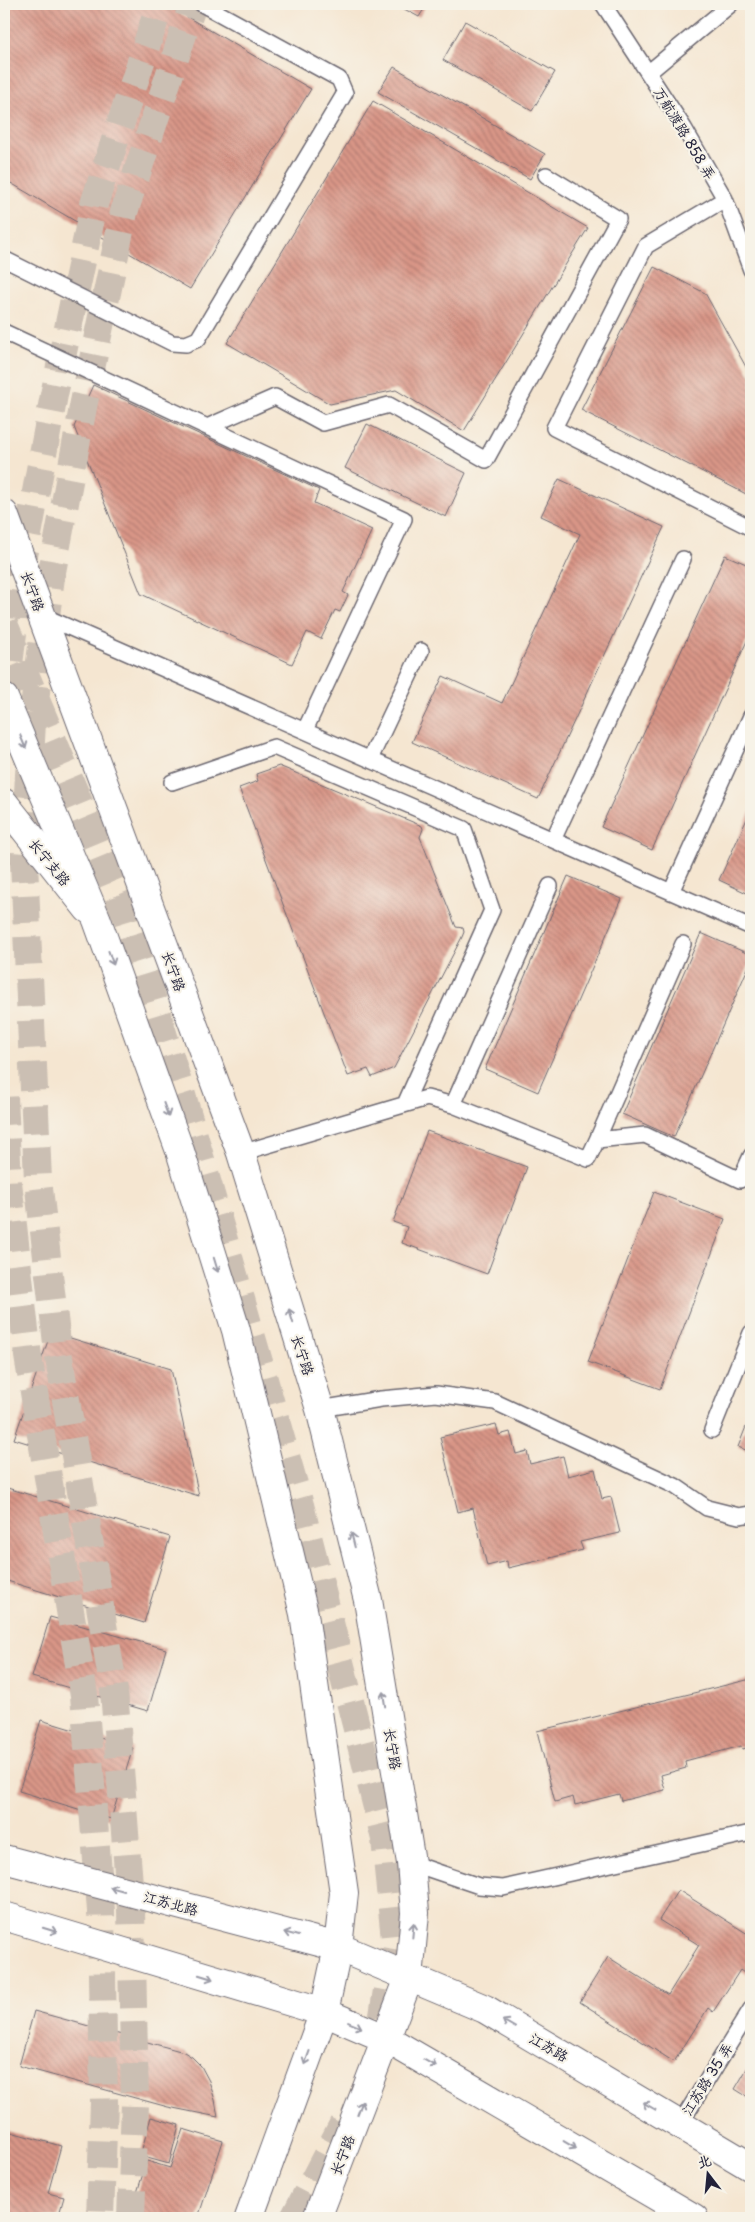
<svg xmlns="http://www.w3.org/2000/svg" width="755" height="2222" font-family="'Playpen Sans','LXGW WenKai TC',sans-serif">
<style>
.building{fill:url(#building-back-hatch)}
.lines{fill:none;stroke-linecap:round;stroke-linejoin:round}
.highway-tunnel{stroke:#cbbfb3;stroke-width:28;stroke-dasharray:28 14;stroke-linecap:butt}
.lane-casing{stroke:#6c6770;stroke-width:18}
.street-casing{stroke:#6c6770;stroke-width:30}
.primary-casing{stroke:#6c6770;stroke-width:30}
.lane{stroke:#fff;stroke-width:15}
.street{stroke:#fff;stroke-width:28}
.primary{stroke:#fff;stroke-width:28}
.oneway{stroke:#9c9ca7}
.labels{text-anchor:middle;dominant-baseline:central;stroke-width:4.5;stroke-linejoin:round;paint-order:stroke}
.street-label{font-size:14px;fill:#22223b;stroke:#f7f3e8}
</style>
<defs>
<pattern id="building-back-hatch" width="6" height="6" patternUnits="userSpaceOnUse" patternTransform="scale(1.25)"><rect width="6" height="6" fill="#d99687"/><path d="M-1 5l2 2M0 0l6 6M5-1l2 2" fill="none" stroke="#b07a70"/></pattern>
</defs>
<rect width="100%" height="100%" fill="#f7f3e8"/>
<filter id="ink" filterUnits="userSpaceOnUse"><feTurbulence type="fractalNoise" baseFrequency=".02" numOctaves="2"/><feDisplacementMap in="SourceGraphic" scale="10" xChannelSelector="R" yChannelSelector="G"/><feConvolveMatrix kernelMatrix="1 2 1 2 8 2 1 2 1" color-interpolation-filters="sRGB"/></filter>
<filter id="wash" filterUnits="userSpaceOnUse"><feTurbulence type="fractalNoise" baseFrequency=".0096" numOctaves="4" result="noise"/><feDisplacementMap in="SourceGraphic" scale="20" xChannelSelector="R" yChannelSelector="G"/><feGaussianBlur stdDeviation="1.12" result="paint"/><feColorMatrix in="noise" values="0 0 0 0 0 0 0 0 0 0 0 0 0 0 0 0 0 1.4 0 .05"/><feComposite in="paint" operator="in"/></filter>
<g filter="url(#wash)">
<rect width="100%" height="100%" fill="#f5e6d1"/>
<g id="blocks">
<path class="building" d="M4,4h161l146,85 -121,200 -186,-110v-79l3,-6 -3,-9z
M395,4h32l-8,13z
M465,21l90,51 -23,39 -89,-51z
M394,67l151,87 -15,25 -152,-87z
M373,101l215,127 -124,203 -68,-41 -66,14 -103,-61z
M654,267l51,26 46,83 -1,120 -169,-86z
M93,385l226,105 -5,13 58,27 -29,62 5,3 -8,17 -5,-2 -14,29 -14,-7 -15,32 -151,-70 -67,-167z
M367,424l99,49 -20,44 -101,-49z
M559,479l105,48 -126,272 -126,-57 31,-66 59,27 78,-169 -39,-18z
M725,555l26,11v66l-99,218 -51,-23z
M279,766l143,60 1,3 -3,8 36,90 7,1 1,4 -2,5 -68,131 -22,9 -4,-8 -20,7 -109,-288 19,-7 -2,-7z
M751,810v85l-32,-15z
M568,876l54,23 -84,193 -53,-23z
M701,933l50,22v6l-77,176 -52,-23z
M427,1131l100,36 -40,107 -85,-31 5,-16 -14,-5z
M654,1192l71,27 -65,170 -72,-27z
M51,1332l120,37 28,127 -185,-57z
M751,1414v38l-13,-5z
M496,1424l3,11 11,-3 6,22 11,-3 3,13 33,-8 5,20 27,-7 7,30 9,-2 9,36 -40,9 3,8 -75,18 -1,-7 -20,5 -14,-58 -15,4 -18,-75z
M4,1487l166,50 -26,86 -140,-43z
M50,1617l116,32 -18,62 -116,-34z
M751,1679v68l-9,2 -1,-3 -56,15 1,7 -25,7 4,15 -44,11 -2,-7 -44,11 -2,-8 -18,5 -18,-71z
M41,1720l92,28 -22,71 -92,-28z
M678,1890l73,46v35l-3,5 -8,-6 -27,42 -5,-4 -34,54 -94,-60 28,-45 60,38 31,-50 -40,-25z
M34,2011l150,41 8,5 9,9 8,15 6,19 3,17 -50,-10 -149,-41z
M751,2062v37l-16,-10z
M151,2117l28,8 -10,39 -29,-8z
M183,2129l40,12 -25,77h-69l18,-57 23,7z
M4,2130l57,16 -13,47 16,4 -6,21h-54z"/>
</g>
</g>
<g filter="url(#ink)">
<use href="#blocks" fill-opacity="0" stroke="#6c6770" stroke-width="1"/>
<g class="lines">
<path class="highway-tunnel" d="M4,624l124,295 63,206 109,380 85,334 10,100 -13,83 -6,15
M4,702l17,-130 33,-177 40,-191 66,-200
M4,1097l4,85 20,174 56,339 17,216 3,192 -4,115
M131,2218l4,-115 -4,-193 -17,-219 -56,-339 -20,-172 -14,-318 8,-139 19,-146 33,-175 40,-190 69,-208
M294,2218l49,-94"/>
<g class="lane-casing">
<path id="lane" d="M603,4l81,124 41,71 26,71
M648,73l83,-69
M725,199l-79,47 -92,182 197,100
M4,259l168,84 14,1 12,-5 147,-246 -6,-14 -137,-75
M4,332l400,187 -99,211
M207,427l68,-30 48,26 66,-18 97,55 132,-241 -72,-44
M41,615l710,312
M370,759l51,-108
M172,782l102,-35 190,82 28,81 -87,194
M553,840l130,-281
M671,892l80,-176
M453,1105l97,-219
M597,1140l86,-196
M241,1153l186,-55 26,7 135,54 9,-19 48,-5 95,45 11,-24
M320,1409l61,-10 55,-5 59,8 180,84 32,22 32,8 12,-2
M712,1430l39,-97
M411,1863l68,23 24,2 248,-55
M680,2124l71,-115"/>
</g>
<g class="street-casing">
<path id="street" d="M4,803l84,106"/>
</g>
<g class="primary-casing">
<path id="primary" d="M4,514l237,639 79,256 48,191 43,263 4,50 -6,65 -92,240
M4,698l93,222 83,231 56,179 68,284 40,279 -6,54 -14,65 -75,206
M4,1859l334,88 147,62 266,158
M4,1916l320,96 63,27 307,179"/>
</g>
<use href="#lane" class="lane"/>
<use href="#street" class="street"/>
<use href="#primary" class="primary"/>
</g>
<defs><path id="oneway-shaft" d="M-6 0H5M1.5-3L5.5 0L1.5 3" fill="none" stroke-width="1.6" stroke-linecap="round" stroke-linejoin="round" transform="scale(1.25)"/></defs>
<g class="oneway">
<use href="#oneway-shaft" transform="translate(23 742) rotate(67)"/>
<use href="#oneway-shaft" transform="translate(111 958) rotate(70)"/>
<use href="#oneway-shaft" transform="translate(166 1110) rotate(70)"/>
<use href="#oneway-shaft" transform="translate(216 1265) rotate(73)"/>
<use href="#oneway-shaft" transform="translate(291 1316) rotate(-107)"/>
<use href="#oneway-shaft" transform="translate(353 1540) rotate(-104)"/>
<use href="#oneway-shaft" transform="translate(384 1699) rotate(-99)"/>
<use href="#oneway-shaft" transform="translate(117 1889) rotate(-165)"/>
<use href="#oneway-shaft" transform="translate(50 1930) rotate(17)"/>
<use href="#oneway-shaft" transform="translate(413 1930) rotate(-85)"/>
<use href="#oneway-shaft" transform="translate(291 1934) rotate(-165)"/>
<use href="#oneway-shaft" transform="translate(206 1977) rotate(17)"/>
<use href="#oneway-shaft" transform="translate(509 2024) rotate(-150)"/>
<use href="#oneway-shaft" transform="translate(355 2025) rotate(23)"/>
<use href="#oneway-shaft" transform="translate(307 2058) rotate(110)"/>
<use href="#oneway-shaft" transform="translate(430 2063) rotate(29)"/>
<use href="#oneway-shaft" transform="translate(649 2106) rotate(-150)"/>
<use href="#oneway-shaft" transform="translate(360 2108) rotate(-69)"/>
<use href="#oneway-shaft" transform="translate(570 2145) rotate(31)"/>
</g>
</g>
<g class="labels">
<g class="street-label">
<text transform="translate(685 133) rotate(59)">万航渡路 858 弄</text>
<text transform="translate(33 591) rotate(70)">长宁路</text>
<text transform="translate(50 862) rotate(51)">长宁支路</text>
<text transform="translate(174 971) rotate(70)">长宁路</text>
<text transform="translate(303 1355) rotate(72)">长宁路</text>
<text transform="translate(393 1749) rotate(81)">长宁路</text>
<text transform="translate(171 1903) rotate(15)">江苏北路</text>
<text transform="translate(549 2047) rotate(30)">江苏路</text>
<text transform="translate(707 2079) rotate(-58)">江苏路 35 弄</text>
<text transform="translate(342 2155) rotate(-69)">长宁路</text>
</g>
</g>
<rect width="755" height="2222" fill="none" stroke="#f7f3e8" stroke-width="20"/>
<g transform="translate(708 2174) rotate(344)" stroke="#f7f3e8" stroke-width="4" paint-order="stroke">
<path d="M0-4L9 19L0 12L-9 19Z" fill="#22223b"/>
<text y="-8" font-size="14" font-weight="bold" text-anchor="middle" fill="#22223b">北</text>
</g>
</svg>
